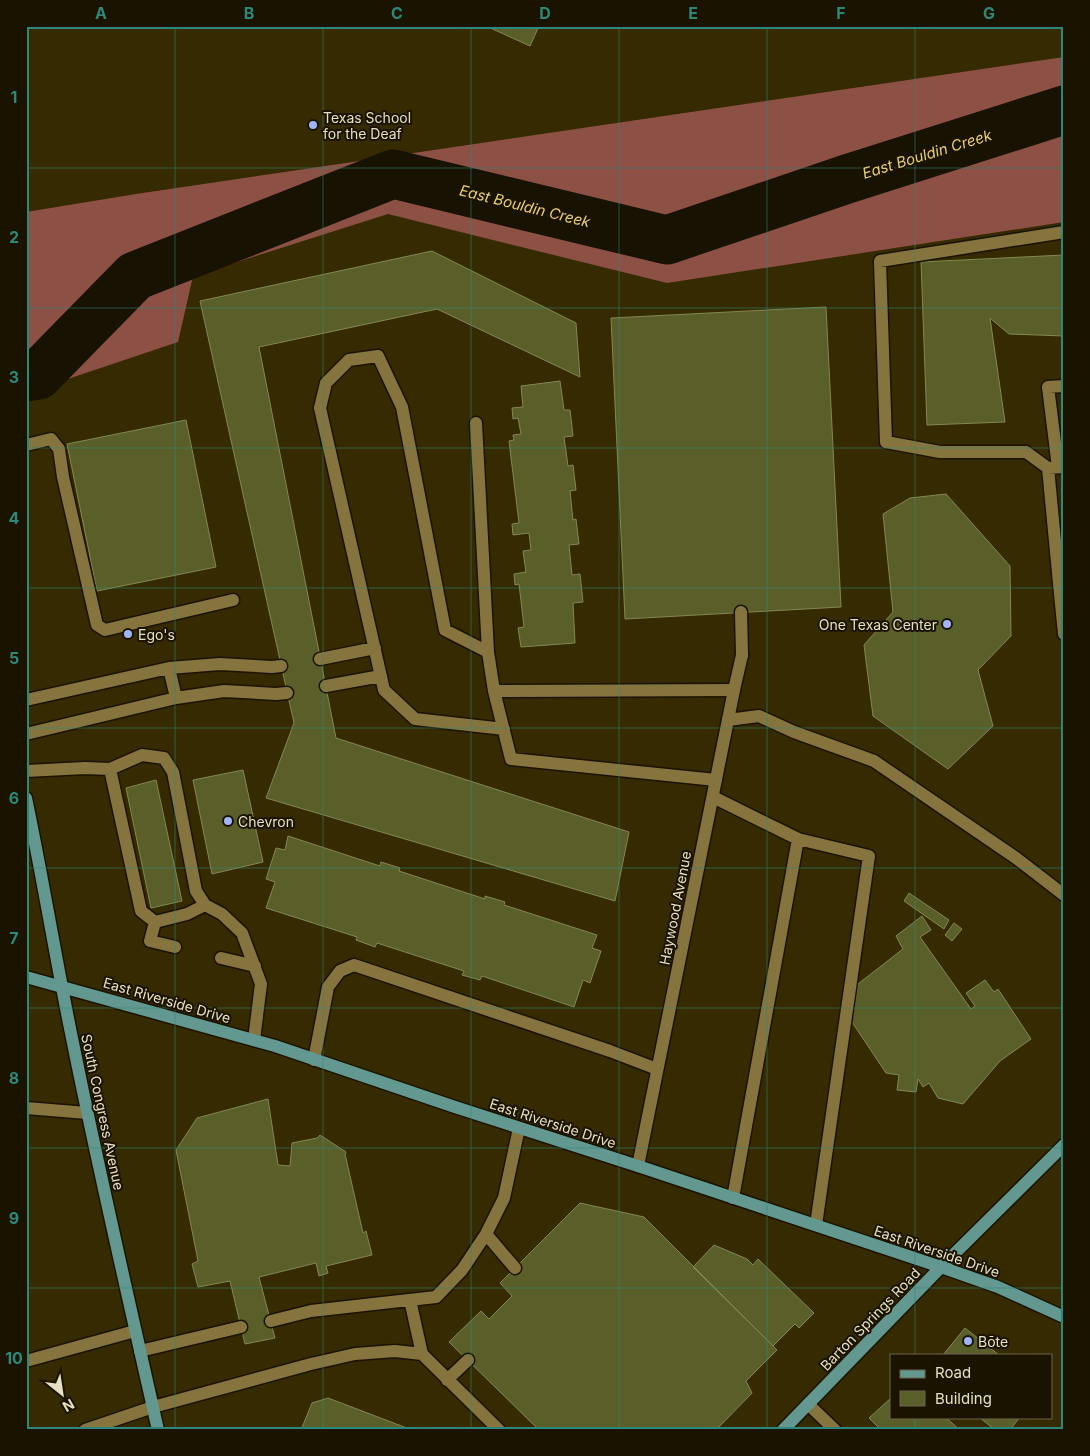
<svg xmlns="http://www.w3.org/2000/svg" width="1090" height="1456" font-family="Inter,sans-serif">
<style>
.forest{fill:#8c5144}
.lines{fill:none;stroke-linecap:round;stroke-linejoin:round}
.river{stroke:#171202;stroke-width:49}
.building{fill:#5a5f29;stroke:#838851}
.lane-casing{stroke:#1b1300;stroke-width:15}
.street-casing{stroke:#1b1300;stroke-width:15}
.primary-casing{stroke:#1b1300;stroke-width:15}
.lane{stroke:#85743e;stroke-width:12}
.street{stroke:#85743e;stroke-width:12}
.primary{stroke:#62988f;stroke-width:12}
.grid{fill:none;stroke:#2f867b;stroke-width:1;stroke-opacity:0.55}
.poi-dot{fill:#a1b3fd;stroke:#1a1300;stroke-width:2}
.labels{text-anchor:middle;dominant-baseline:central;stroke-width:4;stroke-linejoin:round;paint-order:stroke}
.poi-label{font-size:14px;fill:#e7dfc3;stroke:#1a1300;text-anchor:start}
.street-label{font-size:14px;fill:#e7dfc3;stroke:#1a1300}
.water-label{font-size:15px;font-style:italic;fill:#e8ce76;stroke:#1a1300}
.neatline{fill:none;stroke:#2f867b;stroke-width:2}
.grid-label{font-size:16px;text-anchor:middle;font-weight:bold;fill:#2f867b}
</style>
<rect width="100%" height="100%" fill="#362a00"/>
<path class="forest" d="M1064,57v165l-397,61 -279,-69 -195,62 -15,66 -152,51v-181l110,-18z"/>
<g class="lines">
<path class="river" d="M26,377l12,-2 97,-99 258,-102 274,66 180,-61 217,-69"/>
</g>
<path class="building" d="M486,26h53l-9,20z
M432,251l144,72 4,54 -143,-68 -178,38 77,391 293,94 -14,69 -349,-103 28,-75 -94,-422z
M1064,255v81l-55,-2 -19,-16 15,104 -78,3 -6,-163z
M826,307l15,300 -216,12 -14,-301z
M560,381l4,29h6l3,26 -9,1 4,29 5,-1 3,25 -6,1 3,29 3,-1 3,25 -10,1 3,30 8,-1 3,28 -10,1 2,40 -54,4 -3,-19 6,-1 -5,-43 -4,1 -1,-11 12,-2 -3,-21 8,-1 -2,-17 -16,2 -1,-11 7,-1 -10,-82 5,-1 -1,-5 8,-1 -3,-16 -5,1 -1,-11 11,-1 -2,-21z
M186,420l30,147 -119,24 -30,-147z
M946,494l64,72 1,70 -33,34 15,56 -45,43 -75,-53 -9,-71 29,-33 -10,-98 27,-16z
M243,770l20,92 -51,12 -19,-94z
M156,780l26,121 -31,7 -25,-120z
M288,836l92,30 1,-4 19,6 -1,3 86,28v-3l20,6 -1,3 93,30 -5,13 9,3 -11,32 -7,-3 -9,27 -92,-31 -2,4 -18,-5 2,-4 -87,-28 -2,4 -19,-7 1,-3 -91,-29 9,-26 -9,-3 10,-31 9,2z
M909,893l40,27 -5,9 -40,-28z
M922,916l9,14 -11,7 51,72 4,-3 -9,-13 19,-13 9,12 4,-3 33,50 -31,22 -37,43 -25,-6 -9,-15 -6,4 -5,-8 -2,13 -19,-2 2,-15 -13,-2 -34,-51 6,-38 45,-35 -7,-13z
M954,923l8,6 -10,12 -7,-6z
M268,1099l10,66 12,1 2,-23 25,-5 3,-3 26,17 -1,2 18,79 3,-2 6,24 -46,11 2,7 -9,3 -3,-13 -57,14 16,61 -30,6 -15,-63 -32,6 -6,-23 6,-3 -22,-111 21,-32z
M580,1203l64,14 133,133 -31,31 6,12 -36,37h-177l-90,-88 32,-31 8,8 23,-23 -12,-13z
M714,1245l33,14 6,6 5,-6 56,54 -15,15 -4,-4 -22,22 -80,-79z
M965,1328l34,27h-56z
M328,1398l84,32h-111l11,-27z
M891,1398v19h54l15,13h-79l-12,-12z
M979,1417h41l-10,13h-15z"/>
<g class="lines">
<g class="lane-casing">
<path id="lane" d="M1064,232l-184,29 6,181 54,10h86l22,16 16,-1
M476,423l12,229 6,39 17,68 205,21
M26,445l25,-6 8,10 4,28 34,148 8,5 128,-30
M1058,467l-10,-80 16,-1
M1048,468l13,136
M1064,603l-3,1 3,30
M741,612l1,43
M488,652l-43,-22 -43,-223 -24,-51 -29,4 -23,23 -6,25 64,282 31,29 89,10
M320,659l55,-11
M169,668l7,30
M326,686l55,-10
M494,691l240,-1
M26,700l143,-32 51,-4 52,3 9,-1
M728,720l31,-4 35,16 80,29 142,97 48,37
M26,734l150,-36 48,-7 52,3 11,-1
M110,769l31,142 14,11 32,-8 18,-9
M26,771l59,-3 25,1 32,-14 22,3 9,14 23,119 9,14 17,9 20,19 19,51 -7,56
M713,797l85,42
M155,922l-5,19 25,6
M221,958l34,8
M314,1060l14,-73 12,-16 14,-6 256,86 47,18
M26,1108l61,5
M733,1198l65,-359 71,17 -53,369
M486,1234l29,34
M410,1300l12,54
M271,1321l40,-10 125,-14 26,-27 24,-36 18,-36 15,-70
M140,1351l101,-24
M26,1361l109,-30
M447,1380l21,-20
M808,1404l27,26
M85,1430l68,-23 158,-43 44,-10 40,-3 27,3 77,76"/>
</g>
<g class="street-casing">
<path id="street" d="M638,1166l96,-476 8,-35"/>
</g>
<g class="primary-casing">
<path id="primary" d="M26,798c17,81 30,163 47,245 26,129 56,258 85,387
M26,977l249,69 180,61 183,59 303,101 57,20 66,30
M783,1430l158,-163 123,-122"/>
</g>
<use href="#lane" class="lane"/>
<use href="#street" class="street"/>
<use href="#primary" class="primary"/>
</g>
<path class="grid" d="M175,26v1404M323,26v1404M471,26v1404M619,26v1404M767,26v1404M915,26v1329M26,168h1038M26,308h1038M26,448h1038M26,588h1038M26,728h1038M26,868h1038M26,1008h1038M26,1148h1038M26,1288h1038M915,1417v13"/>
<g class="poi-dot">
<circle cx="313" cy="125" r="5"/>
<circle cx="947" cy="624" r="5"/>
<circle cx="128" cy="634" r="5"/>
<circle cx="228" cy="821" r="5"/>
<circle cx="968" cy="1341" r="5"/>
</g>
<g class="labels">
<g class="poi-label">
<text x="323" y="117">Texas School<tspan x="323" dy="16">for the Deaf</tspan></text>
<text x="937" y="624" text-anchor="end">One Texas Center</text>
<text x="138" y="634">Ego's</text>
<text x="238" y="821">Chevron</text>
<text x="978" y="1341">Bōte</text>
</g>
<g class="street-label">
<text transform="translate(675 908) rotate(-79)">Haywood Avenue</text>
<text transform="translate(167 1000) rotate(16)">East Riverside Drive</text>
<text transform="translate(103 1112) rotate(78)">South Congress Avenue</text>
<text transform="translate(553 1123) rotate(18)">East Riverside Drive</text>
<text transform="translate(937 1251) rotate(19)">East Riverside Drive</text>
<text transform="translate(870 1319) rotate(-46)">Barton Springs Road</text>
</g>
<g class="water-label">
<text transform="translate(927 154) rotate(-17)">East Bouldin Creek</text>
<text transform="translate(525 206) rotate(14)">East Bouldin Creek</text>
</g>
</g>
<rect width="1090" height="1456" fill="none" stroke="#1a1300" stroke-width="55"/>
<rect x="890" y="1354" width="162" height="65" fill="#1a1300" stroke="#6c654e"/>
<rect x="900" y="1370" width="25" height="8" fill="#62988f" stroke="#6c654e"/>
<text x="935" y="1378" font-size="15" fill="#e7dfc3">Road</text>
<rect x="900" y="1391" width="25" height="15" fill="#5a5f29" stroke="#6c654e"/>
<text x="935" y="1404" font-size="15" fill="#e7dfc3">Building</text>
<g transform="translate(62 1394) rotate(150)" stroke="#1a1300" stroke-width="4" paint-order="stroke">
<path d="M0-4L9 19L0 12L-9 19Z" fill="#e7dfc3"/>
<text y="-8" font-size="14" font-weight="bold" text-anchor="middle" fill="#e7dfc3">N</text>
</g>
<rect x="28" y="28" width="1034" height="1400" class="neatline"/>
<g class="grid-label">
<text x="101" y="19">A</text>
<text x="249" y="19">B</text>
<text x="397" y="19">C</text>
<text x="545" y="19">D</text>
<text x="693" y="19">E</text>
<text x="841" y="19">F</text>
<text x="989" y="19">G</text>
<text x="14" y="103">1</text>
<text x="14" y="243">2</text>
<text x="14" y="383">3</text>
<text x="14" y="524">4</text>
<text x="14" y="664">5</text>
<text x="14" y="804">6</text>
<text x="14" y="944">7</text>
<text x="14" y="1084">8</text>
<text x="14" y="1224">9</text>
<text x="14" y="1364">10</text>
</g>
</svg>
